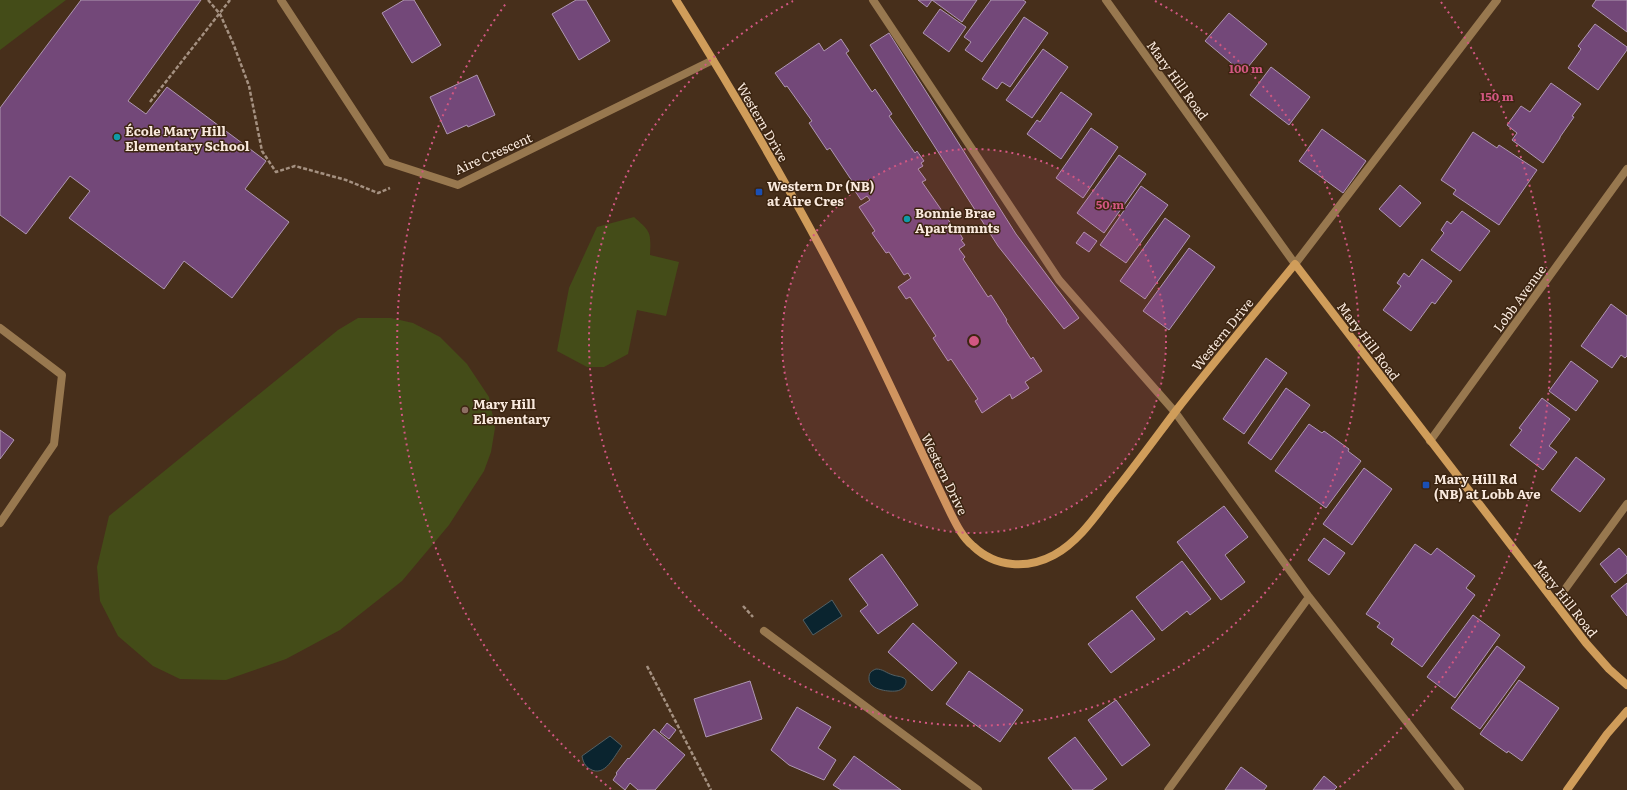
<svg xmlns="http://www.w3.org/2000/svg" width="1627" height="790" font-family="Literata,serif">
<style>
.green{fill:#444c18}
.water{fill:#0a242f;stroke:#525f63}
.building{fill:#734879;stroke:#af97b2}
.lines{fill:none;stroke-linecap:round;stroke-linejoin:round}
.path{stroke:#a59181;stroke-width:2.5;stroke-dasharray:4 2;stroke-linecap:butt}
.lane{stroke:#98784f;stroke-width:8}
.street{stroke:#98784f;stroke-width:8}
.secondary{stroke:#d09d5a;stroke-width:8}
.ring{fill:none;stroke:#d25782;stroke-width:2;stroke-dasharray:2 4}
.culture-dot{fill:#0f9aa8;stroke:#3c2511;stroke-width:1.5}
.transit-dot{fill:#1a4fb4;stroke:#3c2511;stroke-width:1.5}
.education-dot{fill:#8d6e63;stroke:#3c2511;stroke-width:1.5}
.labels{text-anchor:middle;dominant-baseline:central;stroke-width:3;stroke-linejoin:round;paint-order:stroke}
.street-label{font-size:13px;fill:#f9e9dd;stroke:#3c2511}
.poi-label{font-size:13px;font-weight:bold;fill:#f9e9dd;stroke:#3c2511;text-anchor:start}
.centre{fill:#d25782;stroke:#3c2511;stroke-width:2}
.ring-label{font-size:12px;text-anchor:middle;font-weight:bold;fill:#d25782;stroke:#3c2511;stroke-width:3;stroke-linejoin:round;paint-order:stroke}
</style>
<rect width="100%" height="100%" fill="#472f1b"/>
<path class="green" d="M0,0h66l-66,50z
M634,217c17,15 17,15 16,38l29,7 -13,54 -29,-6 -9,44 -24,13h-17l-30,-16 12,-63 28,-61z
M358,318h33l22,5 27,14 27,27 22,33 6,31 -4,24 -7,19 -35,54 -47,56 -62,49 -54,29 -60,21 -46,-1 -27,-13 -35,-30 -18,-35 -3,-34 12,-51 229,-186z"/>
<path class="water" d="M832,600l10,16 -29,19 -10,-15z
M876,669c7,0 10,4 17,6 5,2 18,1 11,12 -2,2 -5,4 -8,4 -9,1 -28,-2 -27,-13 0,-5 2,-7 7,-9z
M610,736l12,10c-8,10 -17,32 -32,23 -5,-3 -7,-7 -8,-13z"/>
<path class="building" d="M81,0h120l-73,101 18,13 21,-27 99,74 -21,28 44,33 -57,76 -48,-37 -20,28 -95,-71 21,-27 -20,-15 -44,58 -26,-19v-107z
M404,0h10l27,45 -29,18 -30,-50z
M576,0h10l24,41 -31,19 -27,-46z
M918,0h59l-15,22 -30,-22 -5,7z
M991,0h32l3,2 -44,60 -17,-12 6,-8 -7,-5z
M1596,0h31v32l-35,-26z
M940,9l26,18 -17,25 -26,-19z
M1229,13l38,31 -24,29 -38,-32z
M1024,17l24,16 -38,54 -8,-5 -5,7 -15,-10z
M1595,24l32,23v3l-29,40 -30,-22 13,-19 -3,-3z
M889,33l127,201 63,84 -15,11 -66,-83 -128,-201z
M841,39l8,12 -3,2 26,39 3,-3 17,25 -3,2 26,37 2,-2 7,10 -3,2 2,3 -5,3 8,11 -4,2 34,49 2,-1 5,9 -2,1 4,5 -6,4 6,8 -2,2 25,38 3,-2 16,25 -1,1 25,38 2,-2 9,14 -17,11 4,6 -17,11 -2,-5 -28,19 -7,-12 3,-2 -27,-40 -3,2 -15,-23 3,-2 -26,-39 -4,2 -8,-12 13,-9 -3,-5 -4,2 -15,-23 -3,1 -14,-20 3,-2 -16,-24 11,-7 -3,-4 -6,4 -10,-15 3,-1 -24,-36 -3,2 -18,-27 3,-2 -25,-35 -2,1 -10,-14 44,-30 5,8z
M1043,49l25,18 -36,51 -26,-18z
M1271,67l39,30 -21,28 -39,-30z
M477,75l18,40 -27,12 -1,-2 -20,9 -17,-37z
M1551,83l30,21 -9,12 2,1 -14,20v1l-17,25 -31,-23 5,-7 -10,-8 14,-19 9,6z
M1061,92l31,22 -31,45 -34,-25 10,-14 3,2z
M1091,128l27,19 -35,51 -27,-20z
M1322,129l44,32 -23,32 -44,-32z
M1473,132l24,16 2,-3 38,25 -38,55 -46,-31 3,-4 -15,-10z
M1119,155l27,19 -42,59 -27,-20z
M1400,185l21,18 -21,24 -21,-18z
M1141,186l27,19 -42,58 -26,-18z
M1462,211l28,20 -30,40 -29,-21 13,-17 -3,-3 6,-9 4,3z
M1165,218l25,18 -45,63 -25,-18z
M1084,232l13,9 -8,11 -13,-9z
M1189,248l26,19 -46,63 -26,-19z
M1422,259l30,22 -17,23 -3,-2 -21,29 -28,-21 18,-24 -4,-3 7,-10 5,4z
M1611,304l16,12v40l-2,2 -4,-3 -9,13 -31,-22z
M1266,358l21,15 -43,61 -21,-15z
M1571,361l27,20 -22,30 -27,-20z
M1286,388l24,17 -39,55 -23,-17z
M1542,398l28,21 -21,27 8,6 -14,18 -33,-25 12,-15 -3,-2z
M1309,424l13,9 2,-2 25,18 -1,2 13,10 -35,47 -51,-37z
M0,430l14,10 -14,19z
M1576,457l29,22 -25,33 -29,-22z
M1364,468l28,21 -40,56 -29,-21z
M1224,506l24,31 -23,18 20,27 -24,18 -44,-58z
M1324,538l21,15 -16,22 -21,-15z
M1415,544l16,11 6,-7 38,28 -9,12 9,7 -53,72 -31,-23 3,-5 -17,-12 3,-4 -14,-9z
M1619,548l8,9v16l-12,10 -15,-19z
M882,554l36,51 -40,29 -18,-23 8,-6 -19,-26z
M1182,561l29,38 -21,16 -3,-4 -25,20 -26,-34z
M1627,583v33l-16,-20z
M1132,610l23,29 -44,34 -23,-29z
M1473,615l27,20 -45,63 -28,-21z
M913,623l44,40 -25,28 -44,-39z
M1497,646l28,21 -45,62 -29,-21z
M969,671l54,39 -23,32 -54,-38z
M1519,680l40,28 -37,53 -14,-10 -1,2 -27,-19z
M750,681l12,38 -56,18 -12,-38z
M1116,700l34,45 -28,21 -34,-46z
M797,707l34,20 -13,21 18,12 -12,20 -35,-15 -18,-15z
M667,723l9,7 -7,9 -9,-7z
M654,729l31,26 -30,35h-17l-8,-7 -5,7 -12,-10 4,-6 -1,-1 12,-15 1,1z
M1075,737l32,42 -15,11h-19l-25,-32z
M854,756l47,34h-60l-8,-5z
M1241,767l26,19 -3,4h-39z
M1324,776l13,11 -3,3h-21z"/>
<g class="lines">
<path class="path" d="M208,0l12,14 13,29 16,43 13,65 14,21 19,-6 51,14 32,13 12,-5
M150,102l80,-102
M743,606l10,11
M647,666l64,124"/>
<path class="lane" d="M873,0l186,280 116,132 134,185 151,193
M1295,264l202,-264
M1555,603l72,-99
M764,631l214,159
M1168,790l141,-193"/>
<path class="street" d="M281,0l106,162 71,23 255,-125
M1106,0l189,264
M0,328l62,47 -8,69 -54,79
M1430,441l197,-272"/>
<path class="secondary" d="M676,0c62,99 121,200 174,304 36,69 67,140 101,210 6,12 12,24 22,32 23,22 55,23 81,9 24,-13 41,-38 57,-59 22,-27 43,-56 64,-84 39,-50 80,-99 120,-148l291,379 23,26 18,16
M1567,790l40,-56 20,-23"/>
</g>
<circle cx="974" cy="341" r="192" fill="#d25782" fill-opacity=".12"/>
<g class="ring">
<circle cx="974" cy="341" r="192"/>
<path d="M1155 1A385 385 0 1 1 793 1"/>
<path d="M611 789A577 577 0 0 1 507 2M1441 2A577 577 0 0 1 1337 789"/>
</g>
<g class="culture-dot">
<circle cx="117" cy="137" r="4"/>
<circle cx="907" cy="219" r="4"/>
</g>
<g class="transit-dot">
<rect x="755" y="188" width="8" height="8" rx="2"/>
<rect x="1422" y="481" width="8" height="8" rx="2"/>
</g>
<circle class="education-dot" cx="465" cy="410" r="4"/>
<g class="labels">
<g class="street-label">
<text transform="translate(1178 80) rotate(54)">Mary Hill Road</text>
<text transform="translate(763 122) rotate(60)">Western Drive</text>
<text transform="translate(493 153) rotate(-24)">Aire Crescent</text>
<text transform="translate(1519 298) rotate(-54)">Lobb Avenue</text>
<text transform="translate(1222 334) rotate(-51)">Western Drive</text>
<text transform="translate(1369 341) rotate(53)">Mary Hill Road</text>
<text transform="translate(945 474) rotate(64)">Western Drive</text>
<text transform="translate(1566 598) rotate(52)">Mary Hill Road</text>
</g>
<g class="poi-label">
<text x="125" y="130">École Mary Hill<tspan x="125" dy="15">Elementary School</tspan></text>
<text x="767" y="185">Western Dr (NB)<tspan x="767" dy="15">at Aire Cres</tspan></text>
<text x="915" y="212">Bonnie Brae<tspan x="915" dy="15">Apartmmnts</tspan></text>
<text x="473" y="403">Mary Hill<tspan x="473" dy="15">Elementary</tspan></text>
<text x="1434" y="478">Mary Hill Rd<tspan x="1434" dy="15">(NB) at Lobb Ave</tspan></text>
</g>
</g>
<circle cx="974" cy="341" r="6" class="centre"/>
<g class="ring-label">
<text x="1246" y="73">100 m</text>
<text x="1497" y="101">150 m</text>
<text x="1110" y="209">50 m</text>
</g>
</svg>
